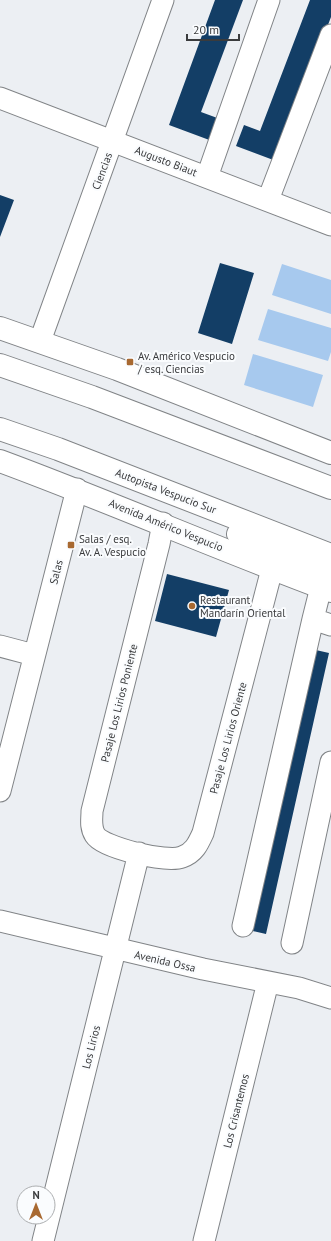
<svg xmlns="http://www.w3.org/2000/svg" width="331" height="1241" font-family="'PT Sans',sans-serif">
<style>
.green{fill:#a7c9ee}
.building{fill:#133e66}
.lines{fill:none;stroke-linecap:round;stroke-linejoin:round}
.minor-casing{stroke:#818487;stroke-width:23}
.major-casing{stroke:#818487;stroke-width:24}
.highway-casing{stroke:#818487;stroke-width:24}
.minor{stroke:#fff;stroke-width:21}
.major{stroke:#fff;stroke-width:22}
.highway{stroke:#fff;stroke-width:22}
.poi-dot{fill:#a86931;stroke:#fafcfe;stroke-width:1.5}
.labels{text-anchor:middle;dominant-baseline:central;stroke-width:4;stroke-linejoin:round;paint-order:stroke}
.street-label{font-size:11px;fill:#3a3b3d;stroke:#fafcfe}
.poi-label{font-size:11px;fill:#3a3b3d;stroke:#fafcfe;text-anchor:start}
</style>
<rect width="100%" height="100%" fill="#eceff3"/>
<path class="green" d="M282,264l49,16v34l-59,-19z
M268,309l63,19v24l-3,9 -70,-21z
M253,354l70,21 -10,32 -69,-22z"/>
<path class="building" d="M215,0h28l-42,112 19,7 -8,22 -43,-16z
M310,0h21v17l-55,144 -40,-15 8,-21 16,6z
M0,195l14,5 -14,37z
M220,263l34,10 -22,71 -34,-11z
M167,574l62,16 -13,47 -61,-16z
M307,648l22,5 -63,281 -22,-5z"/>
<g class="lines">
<g class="minor-casing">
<path id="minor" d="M0,98l331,127
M207,177l62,-177
M268,200l63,-165
M40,341l123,-341
M163,523l-4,21 -67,267c0,8 -2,16 3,24 8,13 72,28 87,22 12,-4 16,-13 21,-24l69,-264
M313,619l8,-32
M0,646l34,9
M0,791l77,-302
M0,921l203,48 96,19 32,10
M243,926l70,-307 18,6
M292,943l39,-181
M43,1241l96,-388
M204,1241l64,-259"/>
</g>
<g class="major-casing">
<path id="major" d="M0,328l117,41 214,84
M0,461c111,41 220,89 331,130"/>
</g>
<g class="highway-casing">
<path id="highway" d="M0,365l92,32 239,91
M0,429l58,20 273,106
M238,534l93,43"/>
</g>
<use href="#minor" class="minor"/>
<use href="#major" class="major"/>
<use href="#highway" class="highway"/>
</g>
<g class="poi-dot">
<rect x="126" y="358" width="8" height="8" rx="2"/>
<rect x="67" y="541" width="8" height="8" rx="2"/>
<circle cx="192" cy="606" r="4"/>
</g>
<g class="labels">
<g class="street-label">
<text transform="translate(166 161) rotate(21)">Augusto Biaut</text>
<text transform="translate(102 171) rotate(-70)">Ciencias</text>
<text transform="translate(166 491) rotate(21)">Autopista Vespucio Sur</text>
<text transform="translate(166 525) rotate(22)">Avenida Américo Vespucio</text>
<text transform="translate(56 572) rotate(-76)">Salas</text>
<text transform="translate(119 703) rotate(-76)">Pasaje Los Lirios Poniente</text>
<text transform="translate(228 738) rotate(-75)">Pasaje Los Lirios Oriente</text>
<text transform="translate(165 961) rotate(13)">Avenida Ossa</text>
<text transform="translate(91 1047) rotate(-76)">Los Lirios</text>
<text transform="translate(236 1111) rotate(-76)">Los Crisantemos</text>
</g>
<g class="poi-label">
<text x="138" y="356">Av. Américo Vespucio<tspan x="138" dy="13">/ esq. Ciencias</tspan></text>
<text x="79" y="539">Salas / esq.<tspan x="79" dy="13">Av. A. Vespucio</tspan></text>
<text x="200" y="600">Restaurant<tspan x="200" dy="13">Mandarín Oriental</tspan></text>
</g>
</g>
<g transform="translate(36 1205)"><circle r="19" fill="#fafcfe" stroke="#adafb1"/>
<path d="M0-3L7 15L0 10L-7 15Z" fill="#a86931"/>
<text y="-6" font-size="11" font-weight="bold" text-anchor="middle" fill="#3a3b3d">N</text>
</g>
<path d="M187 34v6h52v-6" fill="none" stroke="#3a3b3d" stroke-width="2"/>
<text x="193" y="34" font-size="12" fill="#3a3b3d" stroke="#fafcfe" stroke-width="3" paint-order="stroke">20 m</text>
</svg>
